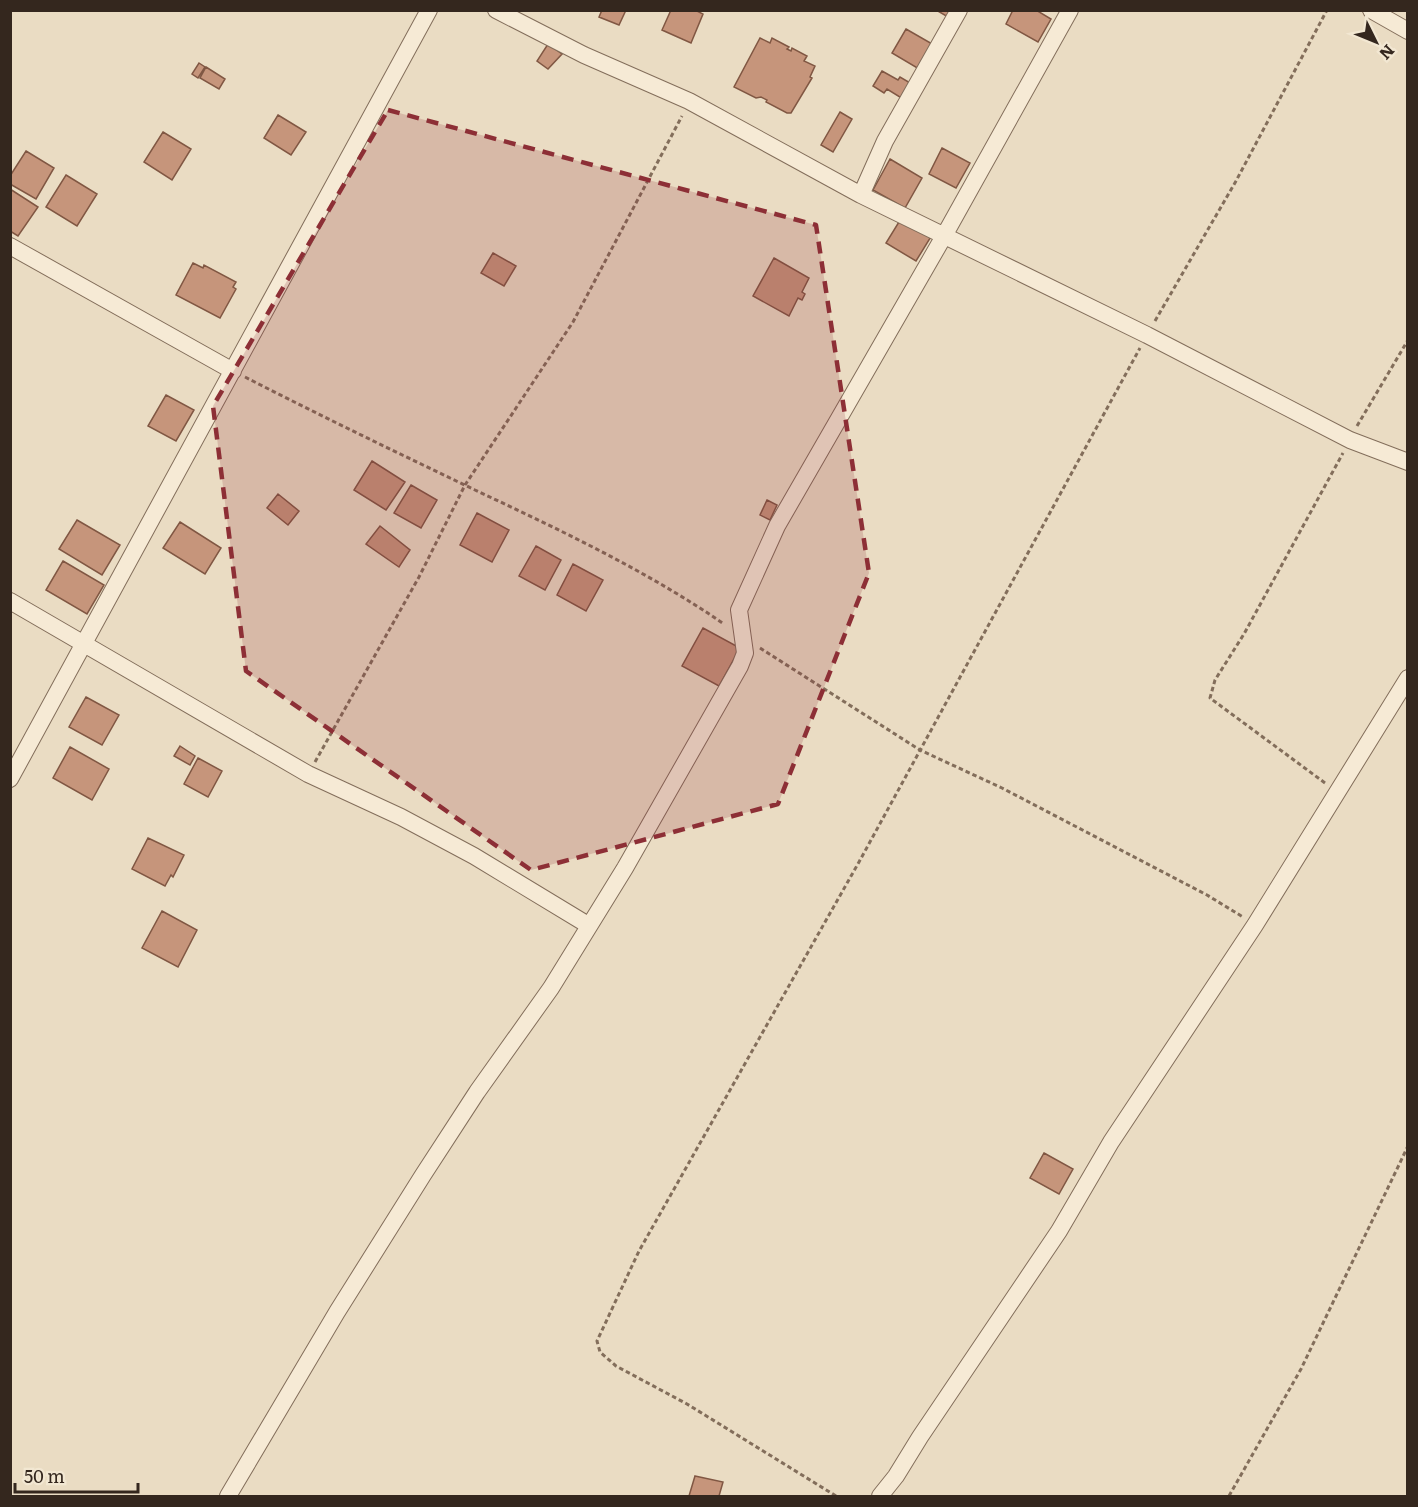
<svg xmlns="http://www.w3.org/2000/svg" width="1418" height="1507" font-family="Literata,serif">
<style>
.building{fill:#c6957b;stroke:#805743;stroke-width:1.5}
.lines{fill:none;stroke-linecap:round;stroke-linejoin:round}
.minor-casing{stroke:#836e5b;stroke-width:18}
.path{stroke:#836e5b;stroke-width:3;stroke-dasharray:4.5 3;stroke-linecap:butt}
.minor{stroke:#f6ead5;stroke-width:16}
.marked{fill:#8d2f36;fill-opacity:0.2;stroke:#8d2f36;stroke-width:4.5;stroke-dasharray:12 8;stroke-linejoin:round}
</style>
<rect width="100%" height="100%" fill="#eadcc3"/>
<path class="building" d="M602,10h24l-7,15 -20,-8z
M671,10h24l8,4 -12,29 -29,-13z
M936,10h16l-4,7z
M1013,10h23l15,9 -13,23 -32,-18z
M906,29l28,16 -15,24 -27,-16z
M760,38l10,5 2,-5 17,9 -2,2 4,2 1,-3 15,8 -3,5 11,5 -5,11 2,1 -21,35h-4l-21,-11 1,-2 -6,-3 -5,1 -22,-11z
M548,44l14,10 -14,15 -11,-8z
M199,63l6,4 -7,11 -6,-4z
M206,67l19,12 -6,10 -19,-11z
M882,71l16,9 2,-3 12,7 -9,15 -16,-10 -3,4 -11,-7z
M840,112l12,7 -19,33 -12,-7z
M278,115l28,17 -15,23 -27,-17z
M163,132l28,17 -19,31 -28,-18z
M942,148l28,15 -14,25 -27,-14z
M26,151l28,17 -18,31 -26,-15v-8z
M890,159l32,19 -17,30 -32,-18z
M66,175l31,19 -20,32 -31,-19z
M10,189l28,18 -20,29 -8,-5z
M902,217l30,18 -16,26 -30,-18z
M493,253l23,13 -12,20 -23,-13z
M774,258l35,20 -7,14 3,2 -3,6 -4,-2 -9,18 -36,-20z
M193,263l10,5 1,-3 32,17 -3,5 3,2 -16,29 -44,-23z
M166,395l28,15 -18,31 -28,-15z
M372,461l33,21 -19,28 -32,-20z
M411,485l26,15 -16,28 -27,-15z
M278,494l21,17 -11,14 -21,-17z
M767,500l10,5 -7,15 -10,-5z
M477,513l32,17 -17,32 -32,-17z
M77,520l43,25 -18,30 -43,-26z
M180,522l41,26 -16,26 -42,-26z
M380,526l30,24 -11,17 -33,-23z
M536,546l25,14 -16,30 -26,-14z
M63,561l41,24 -17,29 -41,-24z
M573,564l30,16 -17,31 -29,-16z
M703,628l37,20 -21,38 -37,-20z
M86,697l33,18 -17,30 -33,-18z
M180,746l15,10 -5,9 -16,-9z
M70,747l39,22 -17,31 -39,-22z
M198,758l24,13 -14,26 -24,-13z
M148,838l36,17 -11,22 -2,-2 -6,11 -33,-17z
M162,911l35,19 -19,37 -36,-19z
M1044,1153l29,16 -14,25 -29,-16z
M695,1476l28,6 -4,14h-30z"/>
<g class="lines">
<g class="minor-casing">
<path id="minor" d="M496,10l88,45 105,46 172,94 286,140 203,105 58,22
M1371,10l37,21
M861,195l24,-54 74,-131
M10,246l223,125
M10,601l298,173 93,43 73,39 114,69
M10,779l419,-769
M228,1496l109,-184 86,-137 54,-83 74,-104 74,-120 115,-202 5,-13 -6,-43 38,-84 167,-290 126,-226
M880,1496l16,-20 24,-39 139,-206 52,-89 144,-217 153,-247"/>
</g>
<path class="path" d="M1155,321l81,-140 91,-171
M245,377c76,39 153,76 230,113 85,40 172,81 249,134
M1357,426l51,-86
M760,648l160,102 82,38 205,107 36,22
M315,762l104,-185 46,-92 108,-163 109,-206
M1325,783l-115,-85 5,-18 29,-46 99,-181
M836,1496l-149,-92 -71,-38 -16,-14 -3,-11 42,-90 220,-389 281,-514
M1229,1496l72,-127 107,-223"/>
<use href="#minor" class="minor"/>
</g>
<path class="marked" d="M388,110l428,115 53,348 -91,231 -247,66 -285,-199 -33,-265z"/>
<rect width="1418" height="1507" fill="none" stroke="#34271e" stroke-width="24"/>
<g transform="translate(1376 42) rotate(133)" stroke="#f2e7d2" stroke-width="4.5" paint-order="stroke">
<path d="M0-4.5L10 22L0 15L-10 22Z" fill="#34271e"/>
<text y="-9" font-size="16" font-weight="bold" text-anchor="middle" fill="#34271e">N</text>
</g>
<path d="M15 1483v9h123v-9" fill="none" stroke="#34271e" stroke-width="3"/>
<text x="24" y="1483" font-size="18" fill="#34271e" stroke="#f2e7d2" stroke-width="4.5" paint-order="stroke">50 m</text>
</svg>
